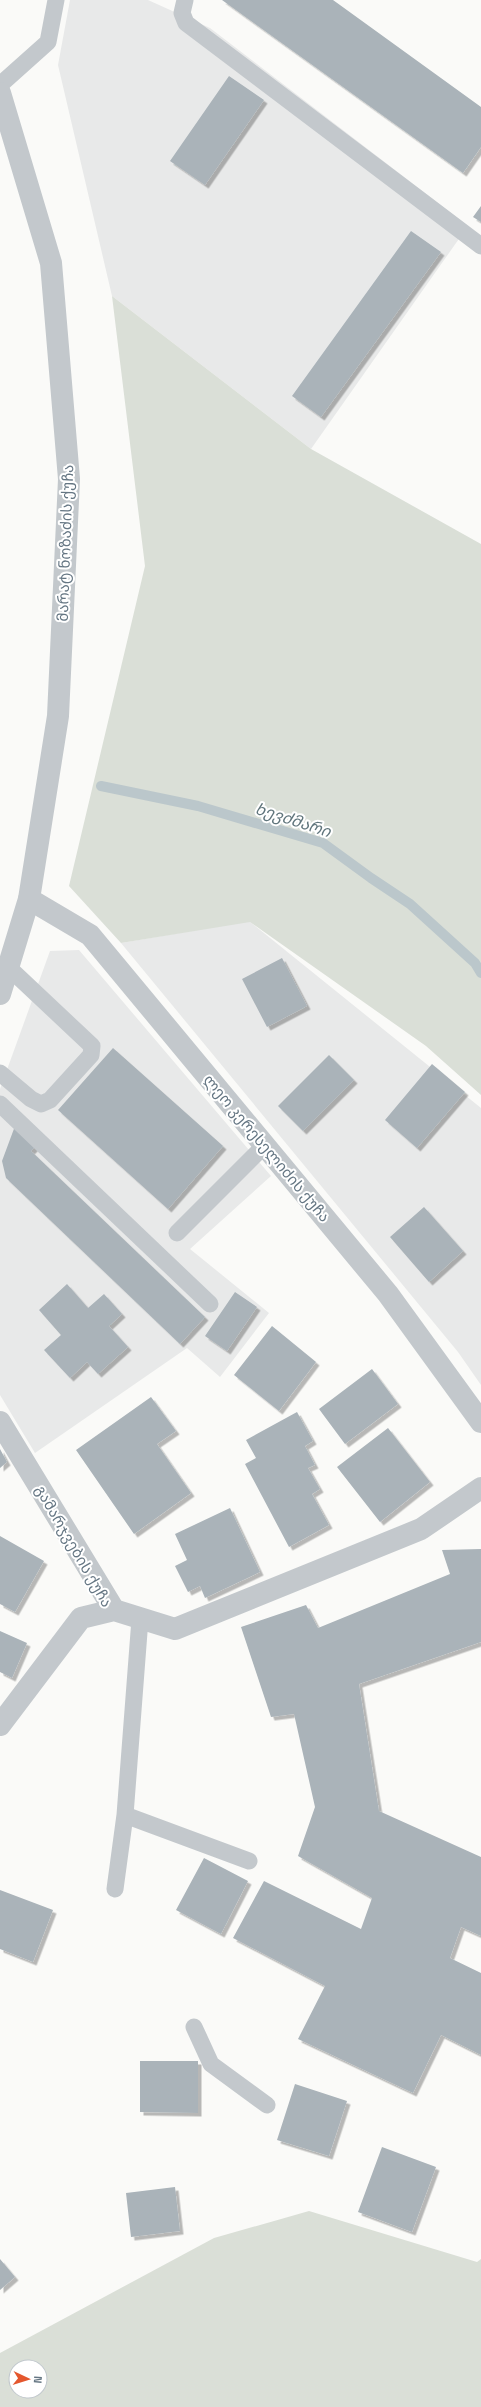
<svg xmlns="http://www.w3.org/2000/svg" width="481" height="2407" font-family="'Space Grotesk','Noto Sans Georgian',sans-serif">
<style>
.built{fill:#e8e9e9}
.green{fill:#dadfd7;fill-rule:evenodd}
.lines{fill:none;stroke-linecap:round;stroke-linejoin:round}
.stream{stroke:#bbc7cb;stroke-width:10}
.building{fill:#aab3b9;filter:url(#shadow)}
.service{stroke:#c3c8cc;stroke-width:17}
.minor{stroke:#c3c8cc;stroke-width:22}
.tertiary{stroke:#c3c8cc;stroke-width:22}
.labels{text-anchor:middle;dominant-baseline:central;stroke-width:4;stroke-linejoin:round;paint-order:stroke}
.street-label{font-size:15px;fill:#657683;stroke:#fff}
.water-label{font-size:16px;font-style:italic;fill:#60757c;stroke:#fff}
</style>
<defs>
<filter id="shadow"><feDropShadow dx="3.5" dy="3.5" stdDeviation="0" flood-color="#0004"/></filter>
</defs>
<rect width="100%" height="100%" fill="#fafaf8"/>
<path class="built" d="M70,0h78l62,28 258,198 -157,223 -199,-153 -54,-231z
M249,921l232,187v277l-23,-33 -337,-409z
M79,950l192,226 -81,73 79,64 -49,64 -33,-29 -152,105 -35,-58v-306l50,-138z"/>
<path class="green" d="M112,296l199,153 170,95v551l-55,-49 -176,-124 -129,21 -52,-57 76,-320z
M309,2211l168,51 4,-3v148h-481v-54l214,-115zM16,2367h24v24h-24z"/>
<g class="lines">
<path class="stream" d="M101,786l97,20 125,37 48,35 39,26 65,59 6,10"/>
</g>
<path class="building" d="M222,0h111l148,107v40l-18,26z
M229,76l35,24 -59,85 -35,-24z
M481,206v16l-8,-5z
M411,231l30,21 -120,165 -29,-21z
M282,958l25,48 -40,21 -25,-48z
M113,1048l110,98 -55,63 -110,-99z
M329,1055l25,25 -51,51 -25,-25z
M432,1064l33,28 -48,56 -32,-28z
M15,1126l21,20 -5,5 174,166 -25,27 -174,-166 -4,-17z
M424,1207l39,44 -34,31 -39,-45z
M67,1284l21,24 16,-14 18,20 -13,12 19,21 -30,27 -11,-12 -17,16 -26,-28 17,-15 -22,-25z
M235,1292l22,15 -30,44 -22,-15z
M272,1326l44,36 -37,49 -45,-36z
M372,1369l26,35 -53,40 -26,-35z
M151,1397l25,34 -19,13 34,49 -57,41 -58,-84z
M297,1412l16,29 -8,5 10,19 -7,3 12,21 -8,5 17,31 -40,22 -44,-83 11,-6 -10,-18z
M388,1428l42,54 -50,40 -43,-55z
M0,1449l7,13 -7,6z
M230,1508l30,64 -55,26 -5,-12 -12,6 -13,-26 12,-6 -12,-26z
M0,1536l44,25 -29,51 -15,-8z
M481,1549v93l-122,42 20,127 102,46v79l-20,-9 -11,31 31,15v82l-40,-20 -28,58 -115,-54 27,-53 -92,-48 31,-57 97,48 11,-31 -74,-42 17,-49 -21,-93 -23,3 -30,-90 65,-22 12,23 132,-54 -8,-24z
M0,1631l27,12 -15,35 -12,-6z
M204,1858l44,23 -27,53 -45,-24z
M0,1890l53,20 -20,52 -33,-13z
M140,2061h58v52l-58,-1z
M295,2084l52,17 -18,55 -52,-16z
M382,2147l54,20 -24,65 -54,-20z
M175,2187l5,44 -49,6 -5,-44z
M0,2259l15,18 -15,13z"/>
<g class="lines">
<path class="service" d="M185,0l-3,13 4,10 295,223
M0,85l48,-43 8,-42
M0,1073l31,26 10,5 9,-4 41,-45 1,-9 -84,-79
M0,1104l210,200
M177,1233l88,-88
M125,1815l124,46
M115,1889l10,-74 15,-196
M194,2027l17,37 56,41"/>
<path class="minor" d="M29,899l61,36 298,359 93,128
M0,1422l114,188 -33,8 -81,107
M114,1610l61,19 246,-100 60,-41"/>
<path class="tertiary" d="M0,93l51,170 18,216 -11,237 -29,183 -29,95"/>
</g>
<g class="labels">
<g class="street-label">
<text transform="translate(65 543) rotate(-88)">მარატ ნოზაძის ქუჩა</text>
<text transform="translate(267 1148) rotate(50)">ლეო კერესელიძის ქუჩა</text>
<text transform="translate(74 1546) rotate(60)">გამარჯვების ქუჩა</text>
</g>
<g class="water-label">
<text transform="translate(293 820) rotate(18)">ხევძმარი</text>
</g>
</g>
<g transform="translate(28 2379) rotate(94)"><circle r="19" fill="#ffffff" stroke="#c1c8cd"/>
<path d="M0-3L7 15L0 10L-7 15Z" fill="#e4572e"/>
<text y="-6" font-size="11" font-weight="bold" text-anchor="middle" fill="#657683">N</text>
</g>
</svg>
